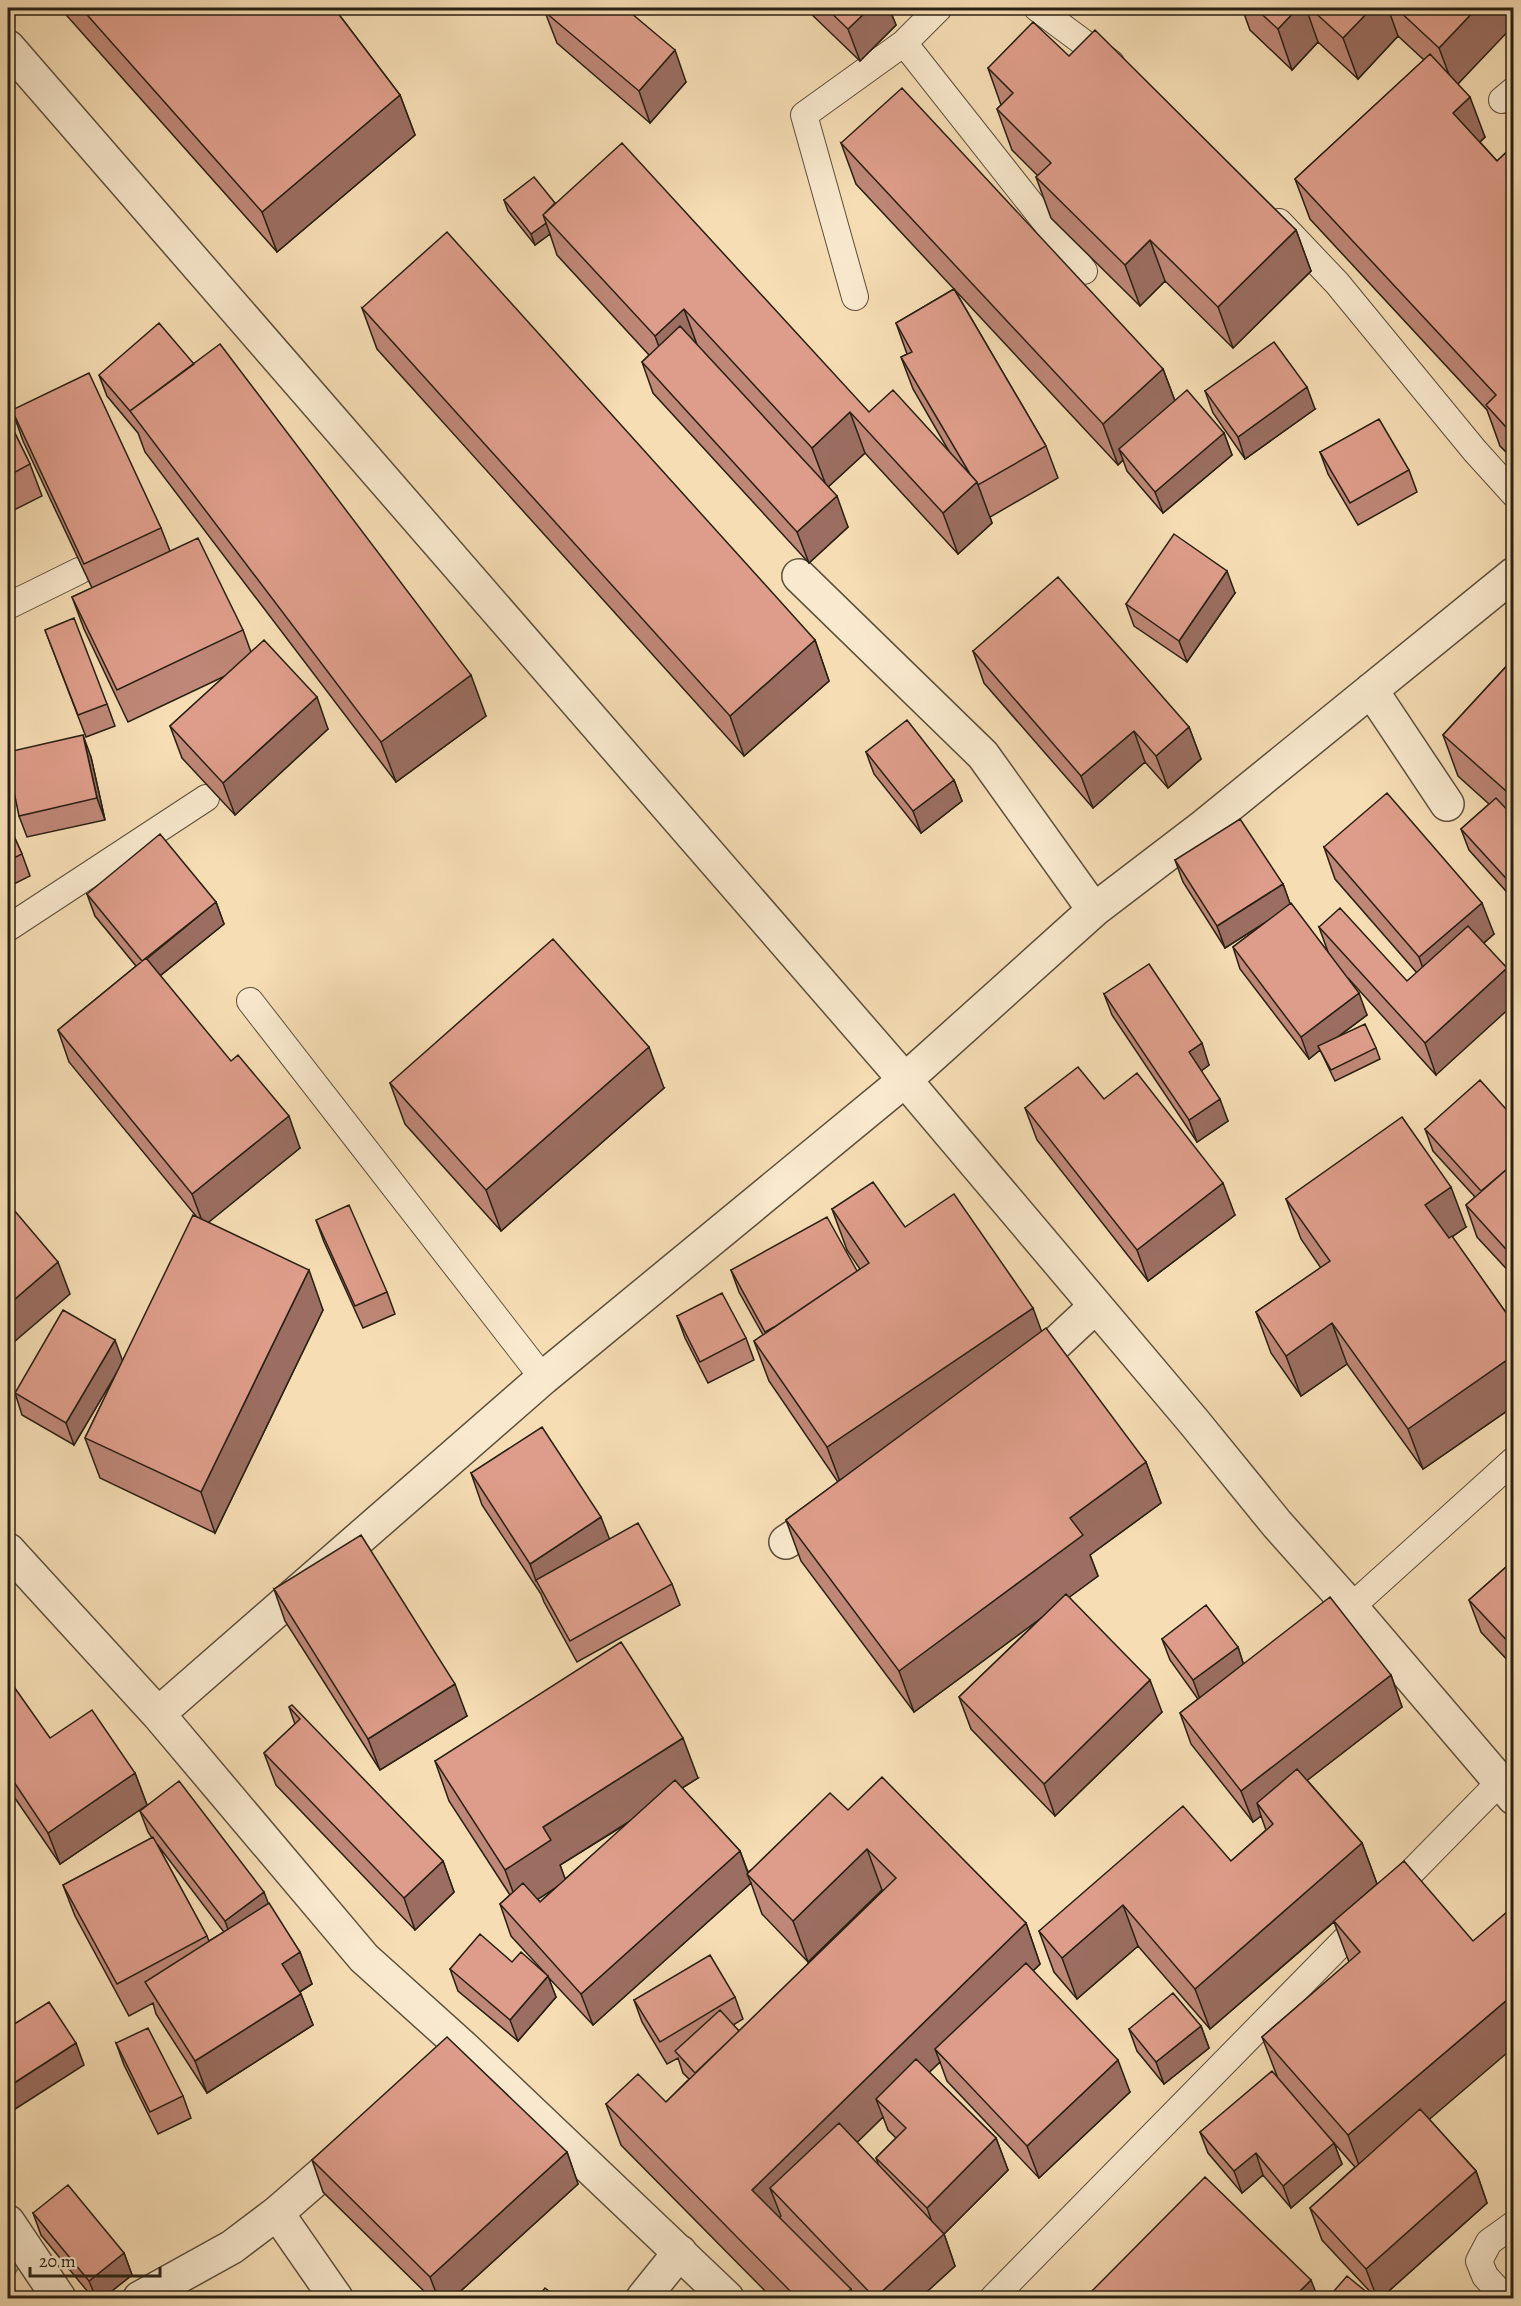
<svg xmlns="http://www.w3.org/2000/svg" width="1521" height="2306" font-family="Alegreya,serif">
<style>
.green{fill:#c4bf88;stroke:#76704e;stroke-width:1.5}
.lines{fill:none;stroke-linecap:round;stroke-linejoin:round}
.service-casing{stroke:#5c4f3c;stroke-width:28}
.minor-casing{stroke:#5c4f3c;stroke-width:36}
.service{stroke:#f9e9ce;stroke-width:26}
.minor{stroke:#f9e9ce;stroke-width:33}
.wall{fill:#bf8777;stroke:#282014;stroke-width:1.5;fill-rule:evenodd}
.shaded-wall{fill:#9b6e61;stroke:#282014;stroke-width:1.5}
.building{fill:#de9d8a;stroke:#282014;stroke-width:1.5}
</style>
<rect width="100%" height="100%" fill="#f6ddb4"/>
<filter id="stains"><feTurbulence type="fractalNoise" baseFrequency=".00333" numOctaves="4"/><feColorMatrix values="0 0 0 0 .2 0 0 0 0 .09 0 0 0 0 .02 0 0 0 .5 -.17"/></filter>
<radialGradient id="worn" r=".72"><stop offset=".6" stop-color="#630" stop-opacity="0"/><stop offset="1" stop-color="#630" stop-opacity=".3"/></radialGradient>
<path class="green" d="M8,2206l24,41 -24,37z"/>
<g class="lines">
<g class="service-casing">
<path id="service" d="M939,8l-35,35 180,228
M1037,8l74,55
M1502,100l12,-10
M1279,222l58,61 138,168 39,43
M855,297l-51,-182 100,-72
M8,606l71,-35
M8,928l198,-130
M250,1001l293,377
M1351,1607l163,-147
M993,2298l507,-516
M1505,2298l-20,-22 -6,-15 10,-19 25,-18"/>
</g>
<g class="minor-casing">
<path id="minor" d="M8,47l897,1033 289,342 83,102 74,83 163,191
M799,576l184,179 111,155
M1371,690l76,114
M1023,1374l73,-68
M786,1542l44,-29
M8,1550l150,164 206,244 101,91 262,249
M158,1714l385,-336 362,-298 189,-170 110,-84 310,-252
M277,2213l59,85
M8,2222l51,76
M140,2298l92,-51 45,-34 76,-66
M643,2298l37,-46"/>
</g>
<use href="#service" class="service"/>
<use href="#minor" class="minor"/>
</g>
<path class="wall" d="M60,8h274l66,87 15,40 -138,117z
M626,8l60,74 -36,41 -93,-80 -12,-31z
M805,8h84l7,17 -36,36z
M1242,8h272l-56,76 27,53 -5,5 17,19 17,-16v315l-14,-14 -13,-36 -177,-191 -15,-40 129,-119 -26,-24 -40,43 -40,-37 -26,28 -42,-40z
M1069,56l227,174 15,41 -78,77 -68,-67 -25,25 -89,-88 -15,-41 2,-1 -26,-26 -15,-41 4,-4 -13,-37z
M841,143l322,226 12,32 49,32 8,22 -69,58 -36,-42 -4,-11 -5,5 -164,-176 92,157 12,32 -68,39 2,6 -34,31 -93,-101 -37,34 20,40 -39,36 -156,-170 -11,-31 7,-7 -92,-100 -7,-21 -15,11 -27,-34 -4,-11 51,3 314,209 81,41 -37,-64 -12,-32 6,-3 -11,-31 58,-34 -98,-105z
M362,308l453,332 14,41 -85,75 -367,-407z
M99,375l387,341 -90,66 -251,-330 -7,-19 -31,-37z
M1205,391l110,18 -70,50 -32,-46z
M12,410l149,118 9,23 73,79 8,22 77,77 -93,86 -53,-57 -12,-32 55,-50 -97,46 -44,-93 -12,-32 20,-9 -69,-147z
M8,419l22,45 12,32 -34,17z
M1320,452l89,18 8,22 -59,33 -30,-51z
M1235,593l-48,69 -53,-36 -8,-22z
M45,630l62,74 8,22 -29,11z
M973,651l216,76 12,32 -33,29 -23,-26 -52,46 -109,-125z
M1514,658v242l-45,-50 -8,-21 28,-25 -31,-28 -15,-41z
M866,752l88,28 8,21 -41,32 -47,-59z
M91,757l14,63 -78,17 -8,-21z
M8,823l14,31 8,22 -22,11z
M1324,847l170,87 -10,9 -48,132 -88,-97 19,37 -29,22 38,11 4,11 -45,22 -15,-31 -11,9 -69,-90 -7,-22 34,-26 -42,27 -42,-66 -8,-22 108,24 7,20 38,48 -9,-25 88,54 10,-8 -82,-94z
M87,894l129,8 8,22 -64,52 140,172 -92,74 115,88 -108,223 -115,-55 -15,-40 32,-66 -43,73 -52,-30 -7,-22 108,-33 73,-144 -127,-154 -11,-32 78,-64 -41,-50z
M1104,994l105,71 -8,6 27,50 -31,21 -85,-127z
M390,1083l274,5 -163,143 -96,-107z
M1104,1099l131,116 -87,66 -111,-141 -12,-32z
M1514,1118v159l-37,-40 -11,-32 9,-8 -42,-46 -8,-22z
M1286,1199l180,28 -14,10 62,87v82l-91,63 -76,-105 -46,32 -30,-43 -15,-41 65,-44 -20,-29z
M832,1209l73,18 136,105 105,130 15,41 -71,52 8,21 -29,21 93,115 -107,104 -84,-87 -12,-32 82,-79 -127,94 -113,-151 -15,-41 52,-38 -69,-101 -15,-40 9,-6 -24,-43 -8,-22 126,1 3,-2 -13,-19z
M316,1220l71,72 8,22 -32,14 -39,-86z
M677,1316l69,22 8,22 -46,23 -23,-45z
M1514,1442v20l-6,-16z
M471,1473l138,66 63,45 8,21 -103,57 -33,-60 -3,-8 -59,-89z
M1514,1560v107l-33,-35 -12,-32z
M274,1589l193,127 -87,54 -95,-149z
M1162,1639l76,8 5,16 148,12 11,32 -95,73 55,63 15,41 52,235 47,52 11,32 -106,95h-5l-54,-58 -12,-32 45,-41 -21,-24 8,21 -51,44 -28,-33 -21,18 -34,-40 -8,-21 77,-56 -15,-39 87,-75 -15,-40 -124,107 -72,-83 -61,53 -23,-27 -15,-41 192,-70 35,-31 -5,-14 -8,6 -62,-78 -11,-31 18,-14 -28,-39z
M8,1687l42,51 85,35 12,32 -87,59 -52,-76z
M289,1707l154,154 11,31 -39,38 -139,-145 -12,-32 31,-29z
M435,1761l263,17 -16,10 58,63 8,21 100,-62 178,113 14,41 -7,7 97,121 -91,86 -92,-97 -7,-19 -11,10 67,66 12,32 -64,64 11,32 -35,32h-62l-6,-6 2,6h-82l-151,-153 -15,-41 60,-2 23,-23 -6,-6 -5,-15 -11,6 -25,-42 -8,-22 101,-3 8,22 -10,6 6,6 144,-140 -1,-1 -74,72 -46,-48 -11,-31 -158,142 -45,-48 8,20 -38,44 -60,-50 -8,-22 62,-7 33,11 -34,-37 -11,-32 10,-9 -61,-94zM631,1821l-66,58 -5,-14zM557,1886l-17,16 -3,-3 16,-10zM883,2117l5,13 8,8 -20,20 3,8 -22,-24z
M140,1811l128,93 32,48 12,32 -12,8 13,33 -106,68 -51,-79 -3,-11 -24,13 -54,-100 -12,-31 89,-47 -4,-6zM157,1844l67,88 -15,9 -2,-5z
M1201,2026l8,22 -45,36 -27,-33 -8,-22z
M116,2043l67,53 8,22 -33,16 -34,-69z
M567,2152l11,32 -125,114h-22l-108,-106 -11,-32z
M33,2213l91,40 8,22 -29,23h-10l-52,-63z"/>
<path class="shaded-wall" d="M870,8h19l7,17 -36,36 -12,-32z
M1298,8h8l12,34 -26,28 -14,-41z
M1372,8h16l10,28 -40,43 -15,-41z
M1477,8h37v17l-60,63 -15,-40z
M675,50l11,32 -36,41 -11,-32z
M400,95l15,40 -138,117 -15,-40z
M1470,97l15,40 -17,16 -15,-40z
M546,223l4,11 -15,11 -4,-11z
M1296,230l15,41 -78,77 -15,-41z
M1150,240l15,41 -25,25 -15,-41z
M684,309l15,41 -29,27 -15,-41z
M1163,369l15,40 -59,40 4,11 -5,5 -15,-41z
M1307,387l8,22 -70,50 -7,-22z
M850,412l15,41 -38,35 -15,-40z
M1224,433l8,22 -69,58 -8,-21z
M977,482l15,41 -34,31 -15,-41z
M837,496l11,31 -39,36 -12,-31z
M1227,571l8,22 -48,69 -8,-21z
M815,640l14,41 -85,75 -14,-40z
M471,675l15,41 -90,66 -15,-40z
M317,697l11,32 -93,86 -12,-32z
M1189,727l12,32 -33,29 -12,-32z
M1134,731l11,31 -52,46 -12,-32z
M83,735l8,22 14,63 -8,-22z
M954,780l8,21 -41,32 -8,-22z
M1283,884l8,22 -66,42 -8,-22z
M216,902l8,22 -73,59 -8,-21z
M1482,903l12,31 -64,55 -11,-32z
M1507,968l7,18v18l-78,71 -11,-32z
M1359,993l8,22 -47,35 -2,-4 2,4 -11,9 -8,-22z
M1202,1043l7,22 -12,9 -8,-22z
M649,1047l15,41 -163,143 -15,-41z
M1220,1099l8,22 -31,21 -8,-22z
M289,1116l11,32 -96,78 -12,-32z
M1223,1183l12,32 -87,66 -11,-31z
M1451,1187l15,40 -26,18 -15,-40z
M58,1262l12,32 -62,53v-42z
M309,1270l14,40 -108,223 -14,-41z
M1033,1308l15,41 -206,138 -15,-40z
M1332,1323l15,41 -46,32 -15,-40z
M115,1340l8,22 -49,83 -8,-22z
M1514,1355v51l-91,63 -15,-40z
M1146,1462l15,41 -71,52 8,21 -184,136 -15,-41 171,-153z
M601,1517l12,31 -77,33 -6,-17z
M1238,1647l7,22 -44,33 -8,-22z
M1391,1675l11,32 -137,106 -8,-10 4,13 -8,6 -12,-31z
M1150,1680l12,32 -107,104 -11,-32z
M455,1684l12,32 -87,54 -12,-31z
M683,1738l15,40 -138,87 6,16 -46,30 -15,-41 38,-43z
M135,1773l12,32 -87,59 -12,-31z
M1362,1843l15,41 -167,145 -15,-40z
M867,1849l15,41 -74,72 -15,-41z
M740,1851l9,25 -2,-2 4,9 -158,142 -12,-31z
M443,1861l11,31 -39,38 -11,-32z
M264,1892l8,21 -39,30 -8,-22z
M1123,1905l15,41 -61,53 -15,-41z
M1026,1923l14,41 -96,94 -9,-9 5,13 -51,49 -13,-12 7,18 -93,91 -20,-20 11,28 -14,14 -15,-40z
M300,1952l12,32 -19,12 -11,-32z
M548,1976l8,21 -38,44 -8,-21z
M301,1994l12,31 -106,68 -12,-32z
M1514,1994v53l-151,129 -15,-41z
M1201,2026l8,22 -45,36 -8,-22z
M76,2043l8,22 -72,46 -4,-12v-12z
M1118,2060l12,32 -91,86 -12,-32z
M996,2138l12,32 -65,65 1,-1 11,32 -35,32h-45l63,-59 -11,-31z
M1334,2143l8,21 -51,44 -8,-22z
M567,2152l11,32 -125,114h-15l-8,-21z
M1256,2153l7,22 -21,18 -8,-22z
M1476,2171l11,32 -106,95h-4l-11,-29z
M124,2253l8,22 -29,23h-7l-7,-17z
M1311,2280l7,18h-25z
M851,2289l3,9h-13z"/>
<path class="building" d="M81,8h253l66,87 -138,117z
M549,8h76l50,42 -36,41 -94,-79z
M826,8h44l-22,21z
M1255,8h43l-20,21z
M1310,8h62l-29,30z
M1396,8h81l-38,40z
M1033,22l36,34 26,-26 201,200 -78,77 -68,-67 -25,25 -89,-88 15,-14 -54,-54 16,-16 -25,-25z
M1430,54l40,43 -17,16 44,48 17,-16v291l-28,-31 10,-10 -201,-216z
M902,88l261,281 -60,55 -262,-281z
M622,143l247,269 24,-22 84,92 -34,31 -93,-101 -38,36 -128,-139 -29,27 -112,-121z
M534,177l21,26 -12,12 3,8 -15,11 -27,-34z
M447,232l368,408 -85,76 -368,-408z
M954,289l92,157 -68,39 -1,-3 -7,-8 -69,-117 11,-5 -16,-29z
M159,323l35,41 -64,47 -31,-36z
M680,326l157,170 -40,36 -155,-170z
M1274,342l33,45 -69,50 -33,-46z
M220,344l251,331 -90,67 -251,-331z
M89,373l72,155 -77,36 -72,-154z
M1187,390l37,43 -69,59 -36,-43z
M8,419l22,45 -22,12z
M1379,419l30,51 -59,33 -30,-51z
M1174,534l53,37 -48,70 -53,-37z
M198,538l45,92 -126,60 -45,-93z
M1058,577l131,150 -33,29 -22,-25 -53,45 -108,-125z
M74,618l33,86 -29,11 -33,-85z
M264,640l53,57 -94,86 -53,-57z
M1514,658v140l-71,-63z
M907,720l47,60 -41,31 -47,-59z
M83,735l14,63 -78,18 -11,-53v-11z
M1387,793l95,110 -63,54 -95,-110z
M1496,798l18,19v70l-53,-58z
M1240,819l43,65 -66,42 -42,-66z
M8,823l14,31 -14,7z
M160,834l56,68 -74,59 -55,-67z
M1291,903l68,90 -58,44 -68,-90z
M1340,908l67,73 61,-55 39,42 -82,75 -106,-116z
M553,939l96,108 -163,143 -96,-107z
M146,958l85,103 7,-6 51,61 -97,78 -134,-164z
M1149,964l53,79 -13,9 31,47 -31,21 -85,-126z
M1365,1024l11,24 -45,22 -13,-24z
M1078,1067l26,32 33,-26 86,110 -86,67 -112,-142z
M1480,1080l34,38v45l-33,28 -56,-62z
M1402,1117l49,70 -26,18 24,33 3,-2 62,88v31l-106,74 -76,-106 -46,33 -30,-44 74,-51 -44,-62z
M1514,1163v95l-48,-53z
M873,1182l32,45 49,-33 79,114 -206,139 -73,-106 115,-78 -37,-54z
M8,1203l50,59 -50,43z
M349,1205l38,87 -32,14 -39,-86z
M193,1215l116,55 -108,222 -116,-54z
M827,1217l30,54 -83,56 -9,5 -34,-62z
M722,1293l24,45 -46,24 -23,-46z
M63,1310l52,30 -49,83 -51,-30z
M1046,1328l100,134 -76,56 13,17 -184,136 -113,-151z
M542,1427l59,90 -71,47 -59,-91z
M1514,1442v12l-6,-8z
M638,1523l34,61 -102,57 -34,-61z
M361,1535l94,149 -87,55 -94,-150z
M1514,1560v88l-45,-48z
M1066,1594l84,86 -106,104 -85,-87z
M1330,1597l61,78 -150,116 -61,-78z
M1206,1605l32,42 -45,33 -31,-41z
M621,1642l62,96 -140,89 8,13 -46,30 -70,-109z
M12,1684l38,54 42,-28 43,63 -87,60 -40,-60v-86z
M292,1705l151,156 -39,37 -140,-145 36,-34 -11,-12z
M1297,1769l65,74 -167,146 -72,-84 -61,53 -23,-27 144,-125 48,55 42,-37 -16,-21z
M882,1777l144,146 -274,267 99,99 -10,9h-44l-191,-194 32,-30 28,28 230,-224 -29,-29 -74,72 -46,-47 83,-81 18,17z
M675,1780l65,71 -159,143 -81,-90 23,-21 17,19z
M179,1781l85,111 -39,29 -85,-110z
M153,1837l54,99 -90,48 -54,-99z
M1404,1861l69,80 41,-35v88l-166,141 -86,-98 98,-85 -26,-31z
M269,1903l31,49 -18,12 19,30 -106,67 -50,-79z
M480,1934l32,28 9,-10 27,24 -38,44 -60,-51z
M710,1955l25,42 -75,45 -26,-42z
M1026,1963l92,97 -91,86 -92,-97z
M1173,1993l28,33 -45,36 -27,-33z
M49,2002l27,41 -68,44v-59z
M720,2010l19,21 -44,42 -20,-22z
M148,2028l35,68 -33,16 -34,-69z
M447,2037l120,115 -137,125 -118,-117z
M916,2059l80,79 -69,70 -51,-50 30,-30 -30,-29z
M1272,2071l62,72 -51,43 -27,-33 -22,18 -34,-39z
M1420,2109l56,62 -110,98 -56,-61z
M839,2123l105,111 -69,64 -105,-110z
M1205,2177l106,103 -18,18h-208z
M68,2185l56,68 -35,28 -56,-68z
M1347,2276l27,22h-46z
M545,2288l13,10h-21z"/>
<rect width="1521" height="2306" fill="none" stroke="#f6ddb4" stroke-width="30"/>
<rect x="9" y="9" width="1503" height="2288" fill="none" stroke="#282014" stroke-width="3"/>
<rect x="15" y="15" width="1491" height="2276" fill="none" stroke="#282014" stroke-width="1.5"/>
<path d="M30 2267v9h130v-9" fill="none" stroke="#282014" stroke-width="3"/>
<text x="39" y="2267" font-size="18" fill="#282014" stroke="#f9e9ce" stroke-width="4.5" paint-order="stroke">20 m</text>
<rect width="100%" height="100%" filter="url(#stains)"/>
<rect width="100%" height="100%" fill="url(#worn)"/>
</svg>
